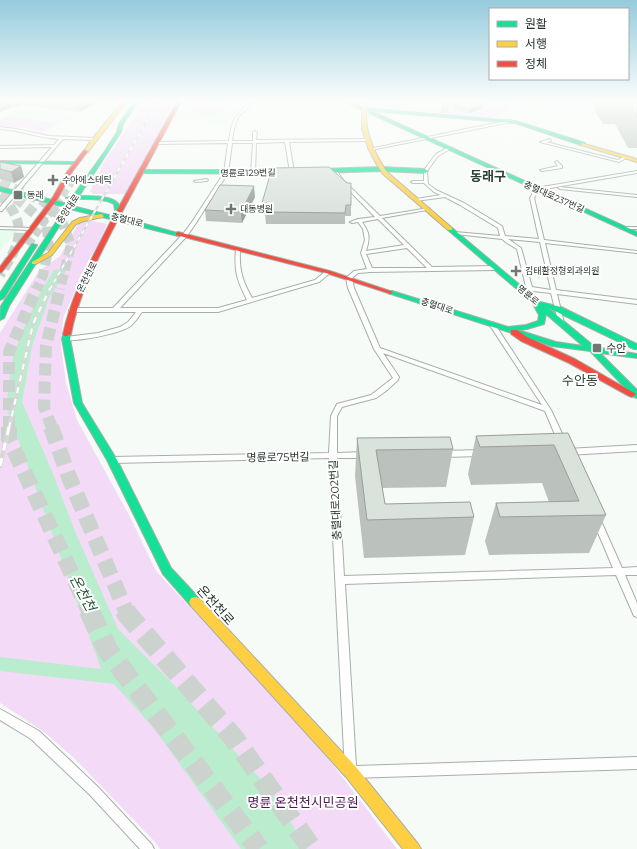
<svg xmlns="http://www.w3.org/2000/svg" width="637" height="849" font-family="Montserrat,'Noto Sans KR',sans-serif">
<rect width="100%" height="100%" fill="#f6fbf7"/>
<!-- built -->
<g fill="#e6fced">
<polygon points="183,100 251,100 241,107 227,124 173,119"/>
<polygon points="372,100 453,100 451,104 436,113 383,109 371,104"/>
<polygon points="21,109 78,116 43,133 20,127 0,126 0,118"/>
<polygon points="0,230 18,230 0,251"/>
</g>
<!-- green -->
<g fill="#f3daf7">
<polygon points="146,100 175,100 127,194 93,194 90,191 104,162"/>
<polygon points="194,100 231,103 218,113 215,113 212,115 195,113 198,108 191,107"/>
<polygon points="374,100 402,100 399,108 381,106 373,103"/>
<polygon points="453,100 529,100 513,102 518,106 490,118 436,113 451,104"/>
<polygon points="530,100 599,100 574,106"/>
<polygon points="8,116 59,123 40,133 27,128 0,126 0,120"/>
<polygon points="83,221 93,221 107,224 98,244 90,257 63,318 61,346 66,383 77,420 129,515 156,571 268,690 334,766 397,849 160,849 155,842 74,758 44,732 0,703 0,333 39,271 60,256 78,224"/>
</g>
<!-- water -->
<polygon fill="#baedcd" points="67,269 49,298 32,346 22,402 49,464 77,536 118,629 175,686 269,788 307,849 241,849 153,727 114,684 0,671 0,657 101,669 6,406 13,357 22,332 41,291 54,270"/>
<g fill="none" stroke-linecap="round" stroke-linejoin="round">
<!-- primary-tunnel-far1 -->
<polyline stroke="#ccd3ce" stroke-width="6" stroke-dasharray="6 3" stroke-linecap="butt" points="71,182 75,177"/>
<!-- primary-tunnel -->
<polyline stroke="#ccd3ce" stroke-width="8" stroke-dasharray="8 4" stroke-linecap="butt" points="28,245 72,181"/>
<!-- highway-tunnel-far3 -->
<g stroke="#ccd3ce" stroke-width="10" stroke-dasharray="10 4.5" stroke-linecap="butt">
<polyline points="0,183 43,201 60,216 71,245 60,289"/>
<polyline points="2,192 18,200 46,223 49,246 43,275 37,289"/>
<path d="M0 195C29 224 21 243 0 275"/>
</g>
<!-- highway-tunnel-far2 -->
<g stroke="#ccd3ce" stroke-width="12" stroke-dasharray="12 6" stroke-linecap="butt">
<polyline points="9,428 9,352 37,288"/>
<polyline points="52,428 44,407 46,346 60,288"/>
</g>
<!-- highway-tunnel-far1 -->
<g stroke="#ccd3ce" stroke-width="16" stroke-dasharray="16 8" stroke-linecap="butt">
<polyline points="9,427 9,439 89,611"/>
<polyline points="51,427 69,477 126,611"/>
</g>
<!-- highway-tunnel -->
<g stroke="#ccd3ce" stroke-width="21" stroke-dasharray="21 10" stroke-linecap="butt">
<polyline points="89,610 108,651 259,849"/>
<polyline points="125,610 127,614 233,737 312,849"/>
</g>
<!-- street casing -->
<g stroke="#a7afa9" stroke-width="2">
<g id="street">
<path d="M253 100H256L238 117 234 129 232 141H253V132L255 131 257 132 256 140 367 139 369 140 367 141 289 142 294 172 292 173 290 172 285 142 256 143 255 173 253 174 251 173 253 143H232L228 173 196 223 187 236 120 308H218L247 300C237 280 234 272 236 249L238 248 240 249C239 270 242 280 252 298L315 280 326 271H330V273L319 282 218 312H142C138 317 135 323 129 327 118 334 77 342 64 340L63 339 64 338 66 337 98 333 120 327 128 322 136 312H72L69 310 72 308H113L183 234 192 222 224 173 228 143 157 144H156V142L229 141C232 117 235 116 253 100Z"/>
<polygon points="510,120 511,122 371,150 369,149"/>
<path d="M0 127 16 129 49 136 95 138 97 139 95 140 63 139 2 211H0V207L52 147 0 148V146L54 145 59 139C39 138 20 130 0 129Z"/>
<polygon points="550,139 551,141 546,142 618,160 625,156 628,157 619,162 540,142"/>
<path d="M447 148 450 149 438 156 427 171 428 184 436 190 464 203 502 226 505 236 539 239 530 198 536 188 637 171V173L539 190 534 198 544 240 637 251V253L545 243 556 290 637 300V304L557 294 564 323 563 324H559L551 293 524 290 521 288 526 287 517 249 507 243 502 239 455 234 453 233 455 232 500 236 498 228 460 205 445 197 416 201 414 200 416 199 441 195 434 192 424 183H413L411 182 413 181H424V170L436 154ZM508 239 540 242 551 290 532 287 521 248Z"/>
<polygon points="557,161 562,166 562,168 542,171 540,170 558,166 555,162"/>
<path d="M334 170H336L344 181 380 216 429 208V210H427L382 218 432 267 495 266 498 268 495 270 370 272 358 273 352 278 354 288 380 348 542 405 489 324 492 322 494 323 551 410 566 442 562 444H559L545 411 383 353 399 377 398 380 386 391 376 398 342 407 337 416V453L365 452 368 453 369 455 368 457 365 458H337L344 576 613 568 593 521 594 519 597 518 600 519 601 521 622 568 637 567V575H625L637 603V617L634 616 616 575 345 584 356 766 637 757V769L351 778 347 776 345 772 329 458 112 463 109 462 108 460 109 458 112 457 329 453 331 416 337 404 371 395 393 378 374 349 348 288 346 278 354 271 367 269 361 253 365 240 363 229 358 222 352 223 350 222 358 219 375 217 342 183 333 171ZM378 219 404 245 366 251C370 238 370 233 362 222ZM407 248 427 268H372L366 254Z"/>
<polygon points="206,179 208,180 207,181 196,182 194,181"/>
<polygon points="559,187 637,195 637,197 560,189 558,188"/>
<polygon points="0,227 32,228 34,229 32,230 0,229"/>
<rect x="621" y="227" width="16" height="2"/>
<polygon points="637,445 637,451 567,455 563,452 567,449"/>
<polygon points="481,450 485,453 481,456 443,457 440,456 439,454 440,452 443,451"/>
<polygon points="0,709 39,731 98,787 152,845 154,849 140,849 90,795 31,739 0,720"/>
</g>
</g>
<!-- fast casing -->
<g stroke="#a7afa9" stroke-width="2">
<g id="fast">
<path d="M135 100H139L123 124 121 132 79 196C93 196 128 194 119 217L181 234 178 236 70 209 9 306 4 318 0 320 1 306 66 207 0 191V187L68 204 71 200 66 198 73 196 105 151 117 132 119 124ZM77 199C89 199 103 198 114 204L115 210 113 216 72 206Z"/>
<polygon points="341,100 347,100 364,108 516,121 585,143 585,145 581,145 515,123 371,111 637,232 637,236 369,113 370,111 362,110"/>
<polygon points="0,161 76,162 78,163 76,164 0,163"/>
<polygon points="381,167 425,169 428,171 425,173 381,171 320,173 317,171 320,169"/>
<polygon points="142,170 284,170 287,172 284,174 140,173 139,172"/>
<path d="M448 228H452L540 302 561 307 637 344V349H634L555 311 548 308 595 347 637 354V358L600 353 637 390V398L634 397 590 351 552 346 388 293V291H392L508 327 526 325 538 321 539 315 532 302 448 230ZM546 314 583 346 556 342 518 330 527 329 544 324Z"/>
<polygon points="32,244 37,245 4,298 0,300 0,293"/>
<polygon points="64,332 67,332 71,334 70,339 82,403 117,460 171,568 199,598 201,602 199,606 195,607 191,606 163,574 107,460 74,403 62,339"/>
</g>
</g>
<!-- slow casing -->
<g stroke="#a7afa9" stroke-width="2">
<g id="slow">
<polygon points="124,100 128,100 88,152 84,152 89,143"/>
<path d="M364 100H368C362 127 372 150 387 172L452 228V230H448L383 174 377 165 368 148 362 129V110Z"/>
<polygon points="581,143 637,159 637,162 581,145"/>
<polygon points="101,214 104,216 103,217 84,221 76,224 52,255 36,264 32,264 32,262 48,253 72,222 80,218"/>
<polygon points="195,597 199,598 356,767 418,844 421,849 403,849 346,777 191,606 189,602 191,598"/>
</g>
</g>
<!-- jam casing -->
<g stroke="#a7afa9" stroke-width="2">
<g id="jam">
<polygon points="178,100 182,100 122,212 117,213 116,212"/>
<polygon points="84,150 88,151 72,172 58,198 2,272 0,273 0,267 53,197 67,172"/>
<path d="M116 215 119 217C100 255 79 292 71 334L67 336H64L63 334C72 292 94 255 113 217Z"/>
<polygon points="178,232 330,271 393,292 390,294 388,293 326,273 176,235 176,233"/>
<polygon points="511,330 517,330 527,337 575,359 636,394 632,397 629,396 569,363 521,341 511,334"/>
</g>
</g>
<!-- street -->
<use href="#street" fill="#fefefe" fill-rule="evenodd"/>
<!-- fast -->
<use href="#fast" fill="#16e098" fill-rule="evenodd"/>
<!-- slow -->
<use href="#slow" fill="#ffcf43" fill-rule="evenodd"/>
<!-- jam -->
<use href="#jam" fill="#f24e42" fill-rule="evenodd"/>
<!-- rail-far2 casing -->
<g stroke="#d7d9d8" stroke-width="2.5">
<polyline id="rail-far2" points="50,289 159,100"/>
</g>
<!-- rail-far1 casing -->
<g stroke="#d7d9d8" stroke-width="3.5">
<polyline id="rail-far1" points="9,428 33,324 50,288"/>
</g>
<!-- rail casing -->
<g stroke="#d7d9d8" stroke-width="4.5">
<polyline id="rail" points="0,466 9,427"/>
</g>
<!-- rail-far2 -->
<use href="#rail-far2" stroke="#fff" stroke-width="1.5" stroke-dasharray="4" stroke-linecap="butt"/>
<!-- rail-far1 -->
<use href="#rail-far1" stroke="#fff" stroke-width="2" stroke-dasharray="6" stroke-linecap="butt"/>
<!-- rail -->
<use href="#rail" stroke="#fff" stroke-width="3" stroke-dasharray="8" stroke-linecap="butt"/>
</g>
<!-- wall -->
<g fill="#bbc2bd">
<polygon points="0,100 103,100 80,112 21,105 16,107 12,107 0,112"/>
<polygon points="442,100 450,100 447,113 441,113"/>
<polygon points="597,100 637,100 637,148 628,148 615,124 603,124 594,109"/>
<polygon points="452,104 483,104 483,108 469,113 452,108"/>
<polygon points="0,162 21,166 24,177 14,183 0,179"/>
<polygon points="255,197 242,223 206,221 205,210"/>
<polygon points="262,203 351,205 351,216 345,216 345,224 266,224 265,214 262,214"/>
<polygon points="568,433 606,515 589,553 489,555 485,541 496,503 549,502 542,483 471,485 468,474 476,436"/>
<polygon points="357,438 453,449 446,487 382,488 385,504 474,517 465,555 364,558 355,476"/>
</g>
<!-- shaded-wall -->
<g fill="#999e9a">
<polygon points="0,100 10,100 12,107 0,112"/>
<polygon points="14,100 20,100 21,105 16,107"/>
<polygon points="78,100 103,100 80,112"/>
<polygon points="448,100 450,100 447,113"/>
<polygon points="483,104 483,108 469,113 470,109"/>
<polygon points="21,166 24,177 14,183 11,172"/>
<polygon points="254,186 255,197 242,223 241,212"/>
</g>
<!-- building -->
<g fill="#dae2dc" stroke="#999e9a">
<polygon points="463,100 467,100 483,104 470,109 452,104"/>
<polygon points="626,100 637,100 637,117"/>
<polygon points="0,162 21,166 11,172 0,169"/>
<polygon points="329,167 347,183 351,183 351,205 346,205 345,213 265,212 267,203 262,203 272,168"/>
<polygon points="220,185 254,186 241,212 205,210"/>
<polygon points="568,433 606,515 500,517 496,503 579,501 554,445 480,447 476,436"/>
<polygon points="450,437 453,449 376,450 385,504 470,502 474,517 367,520 357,438"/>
</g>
<!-- sky -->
<linearGradient id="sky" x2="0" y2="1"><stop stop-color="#95cbdd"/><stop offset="0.46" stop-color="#fbfdfb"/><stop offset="1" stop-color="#fbfdfb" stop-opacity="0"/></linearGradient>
<rect width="637" height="219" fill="url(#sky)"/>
<!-- markers -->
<g fill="#6f7872" stroke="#fff" stroke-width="1.5">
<path d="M51 174h4v4h4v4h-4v4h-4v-4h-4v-4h4z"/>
<rect x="13" y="190" width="10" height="10" rx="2"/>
<path d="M229 203h4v4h4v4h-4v4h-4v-4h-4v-4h4z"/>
<path d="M514 265h4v4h4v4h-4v4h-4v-4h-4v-4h4z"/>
<rect x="592" y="343" width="10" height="10" rx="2"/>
</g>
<g text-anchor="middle" stroke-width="4" stroke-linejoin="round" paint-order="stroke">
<!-- far-street labels -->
<g font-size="9" fill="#26312a" stroke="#fff">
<text transform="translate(248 173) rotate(-1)" y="3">명륜로129번길</text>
<text transform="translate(554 197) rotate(24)" y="3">충렬대로237번길</text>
<text transform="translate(68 209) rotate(-56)" y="3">중앙대로</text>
<text transform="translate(127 220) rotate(14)" y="3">충렬대로</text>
<text transform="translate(87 277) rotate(-63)" y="3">온천천로</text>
<text transform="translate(528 295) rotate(40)" y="3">명륜로</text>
<text transform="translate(437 306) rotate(18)" y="3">충렬대로</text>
</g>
<!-- far-poi labels -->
<g font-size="9" fill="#26312a" stroke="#fff" text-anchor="start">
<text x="62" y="183">수아에스테틱</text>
<text x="27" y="198">동래</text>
<text x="240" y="212">대동병원</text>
<text x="525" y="274">김태환정형외과의원</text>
</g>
<!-- poi labels -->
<g font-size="11" fill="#26312a" stroke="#fff" text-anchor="start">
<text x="606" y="352">수안</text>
</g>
<!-- street labels -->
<g font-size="11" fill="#26312a" stroke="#fff">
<text transform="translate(278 457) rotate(-1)" y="4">명륜로75번길</text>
<text transform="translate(335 500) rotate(-93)" y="4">충렬대로202번길</text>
</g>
<!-- far-district labels -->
<g font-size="13" font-weight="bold" fill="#2a4133" stroke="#fff">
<text x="488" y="181">동래구</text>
</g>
<!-- quarter labels -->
<g font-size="13" fill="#2a4133" stroke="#fff">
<text x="580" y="385">수안동</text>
</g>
<!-- near-street labels -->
<g font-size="13" fill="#26312a" stroke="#fff">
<text transform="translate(216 605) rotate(48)" y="5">온천천로</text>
</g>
<!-- near-park labels -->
<g font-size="13" fill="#501659" stroke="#fff">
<text x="303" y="807">명륜 온천천시민공원</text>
</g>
<!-- near-water labels -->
<g font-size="14" font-style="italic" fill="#215539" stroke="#fff">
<text transform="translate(83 593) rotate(62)" y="5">온천천</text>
</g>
</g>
<!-- legend -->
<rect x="489" y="8" width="140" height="72" fill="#ffffff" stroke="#a8adaa"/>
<rect x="497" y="21" width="20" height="6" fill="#16e098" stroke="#a8adaa"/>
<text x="525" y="28" font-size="12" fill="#26312a">원활</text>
<rect x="497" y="41" width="20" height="6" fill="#ffcf43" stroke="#a8adaa"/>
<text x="525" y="48" font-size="12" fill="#26312a">서행</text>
<rect x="497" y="61" width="20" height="6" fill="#f24e42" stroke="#a8adaa"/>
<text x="525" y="68" font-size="12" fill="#26312a">정체</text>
</svg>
